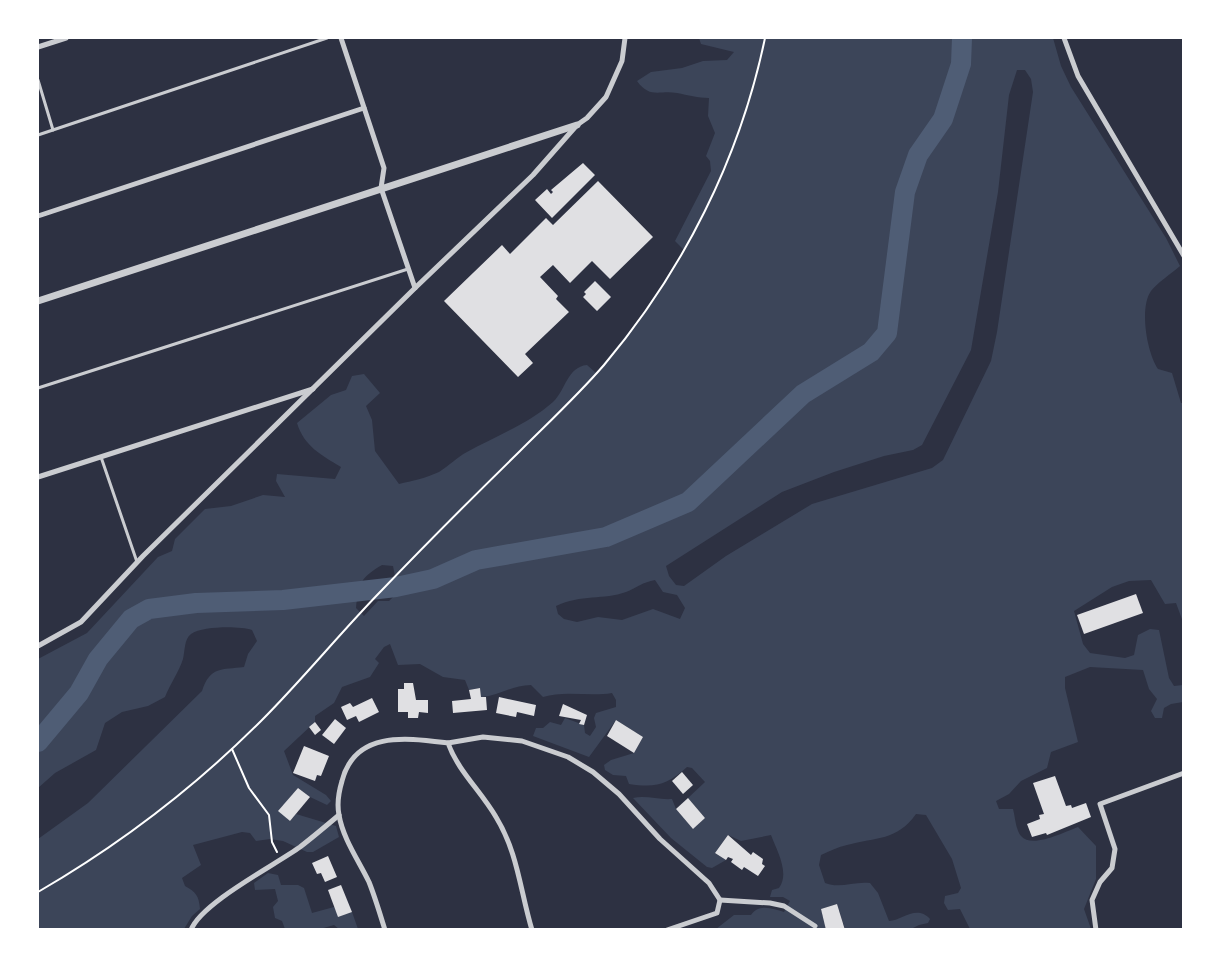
<svg xmlns="http://www.w3.org/2000/svg" width="1221" height="967" font-family="'Times New Roman',serif">
<rect width="100%" height="100%" fill="#2d3142"/>
<!-- green -->
<g fill="#3c4559" fill-rule="evenodd">
<path d="M699 38H1053L1061 66 1071 87 1166 238 1180 266C1171 274 1158 282 1151 291 1139 308 1147 353 1158 369L1172 373 1181 403H1183V622L1176 603 1165 604 1151 580 1129 581 1112 587 1074 611 1083 644 1090 653 1125 658 1134 655 1138 635 1150 629 1159 630 1169 678 1174 686 1183 685V702L1171 704 1164 708 1162 718H1155L1151 711 1157 699 1149 689 1143 670 1090 667 1065 677V688L1078 742 1051 752 1047 768 1021 781 1009 794 996 801 999 809H1013C1015 816 1016 831 1021 836 1032 849 1064 832 1078 827L1096 846V879L1084 909 1091 929H970L960 909 948 910 944 903 945 896 958 893 961 888 952 859 926 815 916 814C897 841 876 837 847 845 838 847 830 851 821 855L819 865 825 883C840 889 854 881 870 883L878 893 889 921C902 921 916 904 930 919L928 923 919 925 911 929H845L837 904 821 909 826 929H716L734 915H751C759 903 773 909 784 912L790 901 783 897H770L772 890 779 888C790 873 777 851 771 835L741 841 728 835 715 853 726 860 712 868 707 867 671 838 633 798C646 795 658 800 672 799L676 809 693 829 705 818 688 798 705 782 692 768 687 767C667 785 656 788 629 784L626 776 613 775 605 770 604 765 611 760 634 753 643 737 616 720 589 757 533 736 536 728H543L550 722 561 725 565 718 584 725 585 733 590 736 596 727 594 718 596 713 616 707V700L612 693C589 697 565 690 543 697L531 685C512 685 499 696 481 697L480 688 469 690 465 680 443 677 420 664 398 665 390 644 384 647 375 659 379 663 370 677 342 687 334 703 315 716V722L284 751 293 775 326 795 331 801 327 805 310 797 298 788 279 811 290 821 296 814 336 826 339 837 313 852H307L283 841 270 839 256 841 250 833 242 832 193 845 201 865 182 878 185 886C196 892 199 896 200 909L192 916 184 929H38V839L88 803 202 691C210 666 222 670 244 667L248 654 257 641 252 630C239 626 203 626 191 634 184 639 185 651 183 659 179 672 170 684 165 697L148 706 122 712 105 723 96 750 55 773 38 788V659L87 633 158 557 172 551 175 539 205 509 231 506 263 495 285 497 276 481 277 474 335 479 341 467C321 455 304 446 297 423L331 395 346 390 352 376 364 374 380 393 366 406 372 420 375 451 399 484C412 481 426 478 439 472 449 466 457 457 467 452 496 436 528 424 553 402 566 390 567 367 587 365L596 373 643 314 684 250 675 241 711 171 710 161 706 156 715 133 708 116 709 98C698 98 688 95 677 93 659 90 650 99 637 81L651 72 682 68 703 61 727 60 734 52 701 44ZM1017 70H1025L1031 79 1033 92 997 332 991 361 943 460 932 468 812 504 726 556 684 586 676 585 669 576 666 566 782 492 834 472 884 456 913 450 922 445 971 350 998 192 1009 95ZM382 565 393 566 398 592 389 601H378L364 616 356 608C359 583 360 578 382 565ZM655 580 663 592 677 595 685 608 680 619 653 609 622 620 598 617 577 622 564 619 558 614 556 606C581 594 604 600 626 592 636 588 643 582 655 580Z"/>
<polygon points="268,873 278,875 281,885 298,885 304,888 312,913 334,907 352,912 358,929 339,929 334,925 320,929 285,929 282,921 275,918 273,907 278,901 275,889 255,890 254,883"/>
</g>
<g fill="none" stroke-linecap="round" stroke-linejoin="round">
<!-- river -->
<polyline stroke="#4f5d75" stroke-width="20" points="38,742 79,693 98,659 131,619 149,609 196,603 283,600 396,587 433,579 476,560 606,537 688,502 803,394 871,352 887,333 905,192 918,155 943,119 961,64 962,38"/>
</g>
<!-- building -->
<g fill="#e0e0e3">
<polygon points="583,163 595,175 552,218 535,200 547,189 551,194 553,192 551,190"/>
<polygon points="598,181 653,237 610,279 592,261 570,283 553,265 540,277 558,296 556,299 569,312 525,354 533,363 518,377 444,301 502,245 510,254 546,218 553,225"/>
<polygon points="595,281 611,297 597,311 583,297 586,294 584,292"/>
<polygon points="1136,594 1143,613 1084,634 1077,615"/>
<polygon points="404,683 413,683 416,700 428,700 428,713 419,712 418,718 408,718 408,712 398,712 398,689 404,689"/>
<polygon points="480,688 481,697 486,697 487,710 453,713 452,701 471,699 469,690"/>
<polygon points="499,697 536,705 534,716 517,712 516,717 496,713"/>
<polygon points="372,698 379,712 359,722 356,716 347,720 341,707 350,703 353,707"/>
<polygon points="563,704 587,715 584,725 579,724 581,720 559,716"/>
<polygon points="335,719 346,728 334,744 322,735"/>
<polygon points="616,720 643,737 634,753 607,736"/>
<polygon points="315,722 321,730 315,735 309,727"/>
<polygon points="304,746 329,756 321,776 317,775 315,781 293,773"/>
<polygon points="682,772 693,785 683,794 672,781"/>
<polygon points="1055,776 1066,806 1071,805 1072,808 1086,803 1091,817 1047,835 1046,833 1032,837 1027,824 1040,819 1039,815 1044,814 1033,783"/>
<polygon points="298,788 310,797 290,821 278,811"/>
<polygon points="688,798 705,818 693,829 676,809"/>
<polygon points="728,835 751,855 753,852 763,859 762,864 765,866 758,876 744,867 742,870 731,862 733,859 728,857 726,860 715,853"/>
<polygon points="328,856 337,877 325,882 321,873 317,874 312,863"/>
<polygon points="341,885 352,912 338,917 328,890"/>
<polygon points="837,904 845,930 826,930 821,909"/>
</g>
<g fill="none" stroke-linecap="round" stroke-linejoin="round">
<!-- path -->
<g stroke="#fff" stroke-width="2">
<polyline points="232,749 249,788 269,815 272,842 277,852"/>
<path d="M38 892C119 845 194 788 261 721 303 679 340 633 382 590 427 543 473 497 520 451 548 423 578 395 604 365 683 271 740 158 765 38"/>
</g>
<!-- service -->
<g stroke="#caccd0" stroke-width="3">
<polyline points="38,80 53,130"/>
<polyline points="38,135 327,38"/>
<polyline points="38,388 408,269"/>
<polyline points="101,457 137,562"/>
</g>
<!-- minor -->
<g stroke="#caccd0" stroke-width="5">
<polyline points="341,38 384,168 381,188 415,288"/>
<polyline points="1064,38 1078,76 1184,256"/>
<polyline points="38,47 66,38"/>
<polyline points="38,216 364,108"/>
<polyline points="38,477 313,389"/>
<polyline points="38,646 81,622 143,556 415,288 533,175 577,125 587,118 606,97 622,61 625,38"/>
<polyline points="448,743 483,737 522,741 568,757 593,772 619,794 660,839 709,883 720,900 717,913 667,930"/>
<polyline points="720,900 770,903 784,906 815,926"/>
<path d="M191 930C201 903 275 865 300 847 313 837 326 826 339 815"/>
<path d="M385 930C380 914 375 897 369 882 359 861 343 839 339 815 337 805 339 791 342 781 355 730 407 738 448 743 458 771 481 791 496 817 518 853 520 890 532 930"/>
<polyline points="1096,930 1092,900 1100,882 1112,868 1115,849 1100,804 1184,773"/>
</g>
<!-- tertiary -->
<polyline stroke="#caccd0" stroke-width="7" points="38,301 577,125"/>
</g>
<!-- border -->
<rect width="1221" height="967" fill="none" stroke="#ffffff" stroke-width="78"/>
</svg>
